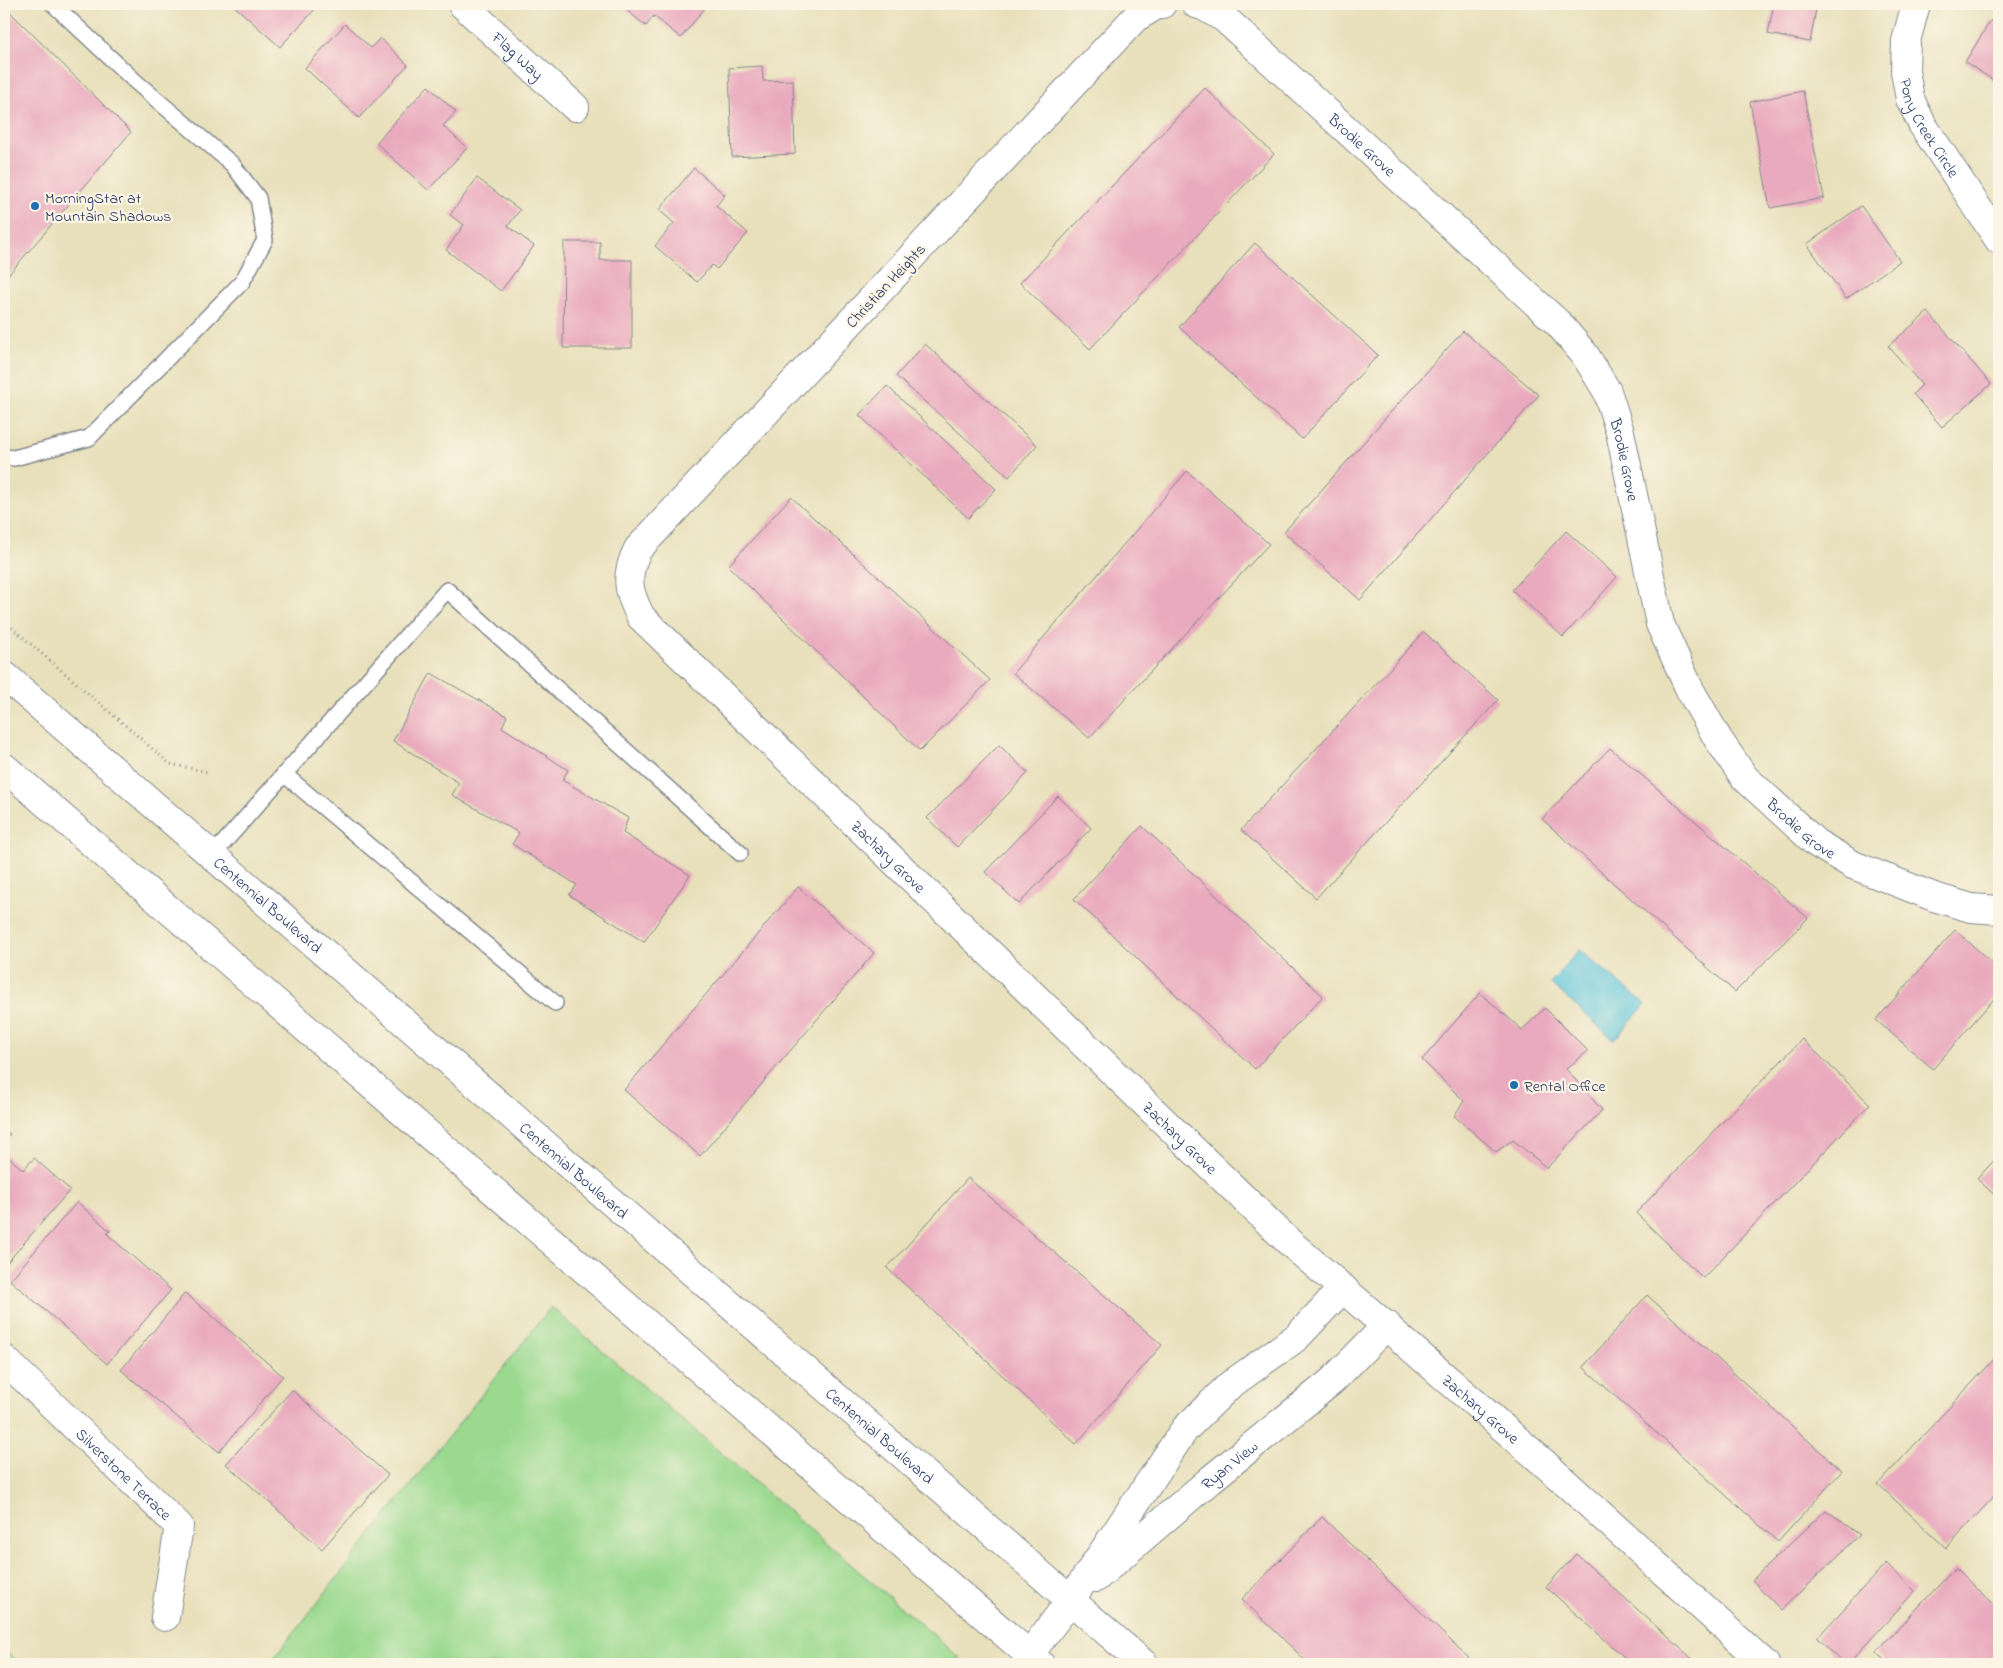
<svg xmlns="http://www.w3.org/2000/svg" width="2003" height="1668" font-family="'Indie Flower',sans-serif">
<rect width="100%" height="100%" fill="#fcf5e5"/>
<filter id="ink" filterUnits="userSpaceOnUse"><feTurbulence type="fractalNoise" baseFrequency=".02" numOctaves="2"/><feDisplacementMap in="SourceGraphic" scale="10" xChannelSelector="R" yChannelSelector="G"/><feConvolveMatrix kernelMatrix="1 2 1 2 8 2 1 2 1" color-interpolation-filters="sRGB"/></filter>
<filter id="wash" filterUnits="userSpaceOnUse"><feTurbulence type="fractalNoise" baseFrequency=".0096" numOctaves="4" result="noise"/><feDisplacementMap in="SourceGraphic" scale="20" xChannelSelector="R" yChannelSelector="G"/><feGaussianBlur stdDeviation="1.12" result="paint"/><feColorMatrix in="noise" values="0 0 0 0 0 0 0 0 0 0 0 0 0 0 0 0 0 1.4 0 .05"/><feComposite in="paint" operator="in"/></filter>
<g filter="url(#wash)">
<rect width="100%" height="100%" fill="#e8e0bb"/>
<!-- green -->
<g fill="#9ad98e" stroke="#5a8476">
<polygon points="551,1307 960,1658 952,1664 269,1664"/>
<polygon points="4,1651 21,1664 4,1664"/>
</g>
<!-- water -->
<polygon fill="#5fc6dc" stroke="#3d7a9d" points="1579,950 1646,1004 1614,1040 1550,983"/>
<g id="blocks">
<!-- building -->
<g fill="#e9a9be">
<polygon points="232,4 320,4 280,47"/>
<polygon points="619,4 708,4 681,38 654,16 646,26"/>
<polygon points="1755,4 1817,4 1810,42 1768,34 1773,8"/>
<polygon points="4,6 131,132 4,280"/>
<polygon points="1991,20 1999,25 1999,84 1965,62"/>
<polygon points="345,24 371,48 380,38 408,65 359,118 305,68"/>
<polygon points="762,66 763,81 793,80 795,154 732,157 729,68"/>
<polygon points="428,86 456,112 443,126 467,148 428,190 376,143"/>
<polygon points="1205,88 1274,154 1090,349 1020,283"/>
<polygon points="1803,91 1824,198 1770,208 1750,102"/>
<polygon points="694,168 725,195 716,206 748,233 717,269 712,265 697,282 655,246 674,223 659,210"/>
<polygon points="477,178 520,210 508,226 534,246 501,291 446,250 464,225 450,215"/>
<polygon points="1861,206 1900,261 1846,299 1807,244"/>
<polygon points="564,242 600,242 600,260 632,260 632,348 563,348"/>
<polygon points="1255,243 1378,355 1302,439 1179,327"/>
<polygon points="1928,312 1991,384 1942,427 1913,394 1922,385 1888,346"/>
<polygon points="1463,331 1539,395 1360,600 1284,532"/>
<polygon points="925,344 1037,445 1009,477 896,376"/>
<polygon points="887,386 996,489 968,518 859,415"/>
<polygon points="1187,471 1269,544 1089,738 1013,673"/>
<polygon points="791,497 990,680 920,751 728,566"/>
<polygon points="1566,531 1617,577 1563,637 1512,590"/>
<polygon points="1424,632 1498,700 1316,898 1241,830"/>
<polygon points="431,673 507,716 502,727 568,770 562,780 628,818 623,833 690,875 644,942 569,895 577,885 512,844 519,833 452,795 459,783 393,741"/>
<polygon points="999,745 1028,773 957,847 927,818"/>
<polygon points="1610,748 1808,918 1735,992 1542,819"/>
<polygon points="1058,796 1091,828 1019,904 985,872"/>
<polygon points="1142,826 1323,996 1255,1069 1074,899"/>
<polygon points="798,887 874,953 700,1156 624,1090"/>
<polygon points="1955,930 1999,969 1999,993 1933,1069 1876,1020"/>
<polygon points="1480,993 1522,1030 1545,1008 1588,1051 1566,1069 1602,1110 1547,1168 1513,1140 1496,1152 1454,1116 1464,1101 1422,1060"/>
<polygon points="1802,1039 1870,1104 1703,1278 1636,1213"/>
<polygon points="4,1128 10,1134 4,1142"/>
<polygon points="4,1153 23,1170 34,1158 70,1190 4,1266"/>
<polygon points="1999,1155 1999,1199 1977,1179"/>
<polygon points="968,1178 1162,1345 1076,1444 887,1268"/>
<polygon points="77,1202 110,1231 107,1234 171,1290 107,1364 10,1280"/>
<polygon points="185,1293 283,1376 219,1452 121,1370"/>
<polygon points="1647,1295 1842,1471 1778,1542 1583,1367"/>
<polygon points="1999,1354 1999,1491 1946,1548 1878,1484"/>
<polygon points="292,1390 388,1475 322,1549 226,1464"/>
<polygon points="1826,1510 1860,1535 1781,1610 1752,1580"/>
<polygon points="1322,1517 1475,1664 1309,1664 1242,1599"/>
<polygon points="1576,1554 1698,1664 1632,1664 1546,1587"/>
<polygon points="1886,1563 1915,1591 1848,1664 1845,1664 1817,1638"/>
<polygon points="1955,1568 1999,1610 1999,1664 1890,1664 1876,1652"/>
</g>
</g>
</g>
<g filter="url(#ink)">
<use href="#blocks" fill-opacity="0" stroke="#82888c" stroke-width="1"/>
<g fill="none" stroke-linecap="round" stroke-linejoin="round">
<!-- lane casing -->
<g stroke="#82888c" stroke-width="18">
<g id="lane">
<polyline points="4,457 14,458 89,438 242,282 265,240 258,198 232,164 136,82 53,4"/>
<polyline points="284,774 555,1003"/>
<polyline points="212,856 447,590 740,853"/>
</g>
</g>
<!-- street casing -->
<g stroke="#82888c" stroke-width="30">
<g id="street">
<path id="s1" d="M462 4 575 107"/>
<path id="s2" d="M1162 4 1157 5 1135 18 638 549C624 576 628 592 641 617L1288 1241 1545 1464 1765 1664"/>
<path id="s3" d="M1196 4 1203 6 1224 18 1558 323 1585 355 1607 391 1620 432 1660 624 1690 690 1718 739 1744 777 1816 843 1853 865 1934 897 1971 908 1999 910"/>
<path id="s4" d="M1916 4 1906 41 1905 71 1910 99 1922 124 1999 240"/>
<path id="s5" d="M4 1359 179 1526 165 1617"/>
<path id="s6" d="M1096 1578 1210 1480 1332 1381 1387 1325"/>
<polyline points="1029,1655 1070,1601 1185,1429 1230,1385 1297,1337 1343,1288"/>
</g>
</g>
<!-- secondary casing -->
<g stroke="#82888c" stroke-width="30">
<g id="secondary">
<path id="s7" d="M4 675 1144 1664"/>
<polyline points="4,767 1040,1664"/>
</g>
</g>
<!-- path -->
<polyline stroke="#82888c" stroke-width="3" stroke-dasharray="1 4" stroke-linecap="butt" points="4,621 170,764 208,772"/>
<!-- lane -->
<use href="#lane" stroke="#fff" stroke-width="15"/>
<!-- street -->
<use href="#street" stroke="#fff" stroke-width="28"/>
<!-- secondary -->
<use href="#secondary" stroke="#fff" stroke-width="28"/>
</g>
</g>
<!-- markers -->
<g fill="#1f6fb2" stroke="#fcf5e5" stroke-width="2">
<circle cx="35" cy="206" r="5"/>
<circle cx="1514" cy="1085" r="5"/>
</g>
<g text-anchor="middle" stroke-width="4.5" stroke-linejoin="round" paint-order="stroke">
<!-- street labels -->
<g font-size="16" fill="#1b2f5e" stroke="#fcf5e5">
<text dy="6" stroke="none"><textPath href="#s1" startOffset="76">Flag Way</textPath></text>
<text dy="6" stroke="none"><textPath href="#s4" startOffset="131">Pony Creek Circle</textPath></text>
<text dy="6" stroke="none"><textPath href="#s3" startOffset="219">Brodie Grove</textPath></text>
<text transform="translate(885 285) rotate(-47)" y="6">Christian Heights</text>
<text dy="6" stroke="none"><textPath href="#s3" startOffset="639">Brodie Grove</textPath></text>
<text dy="6" stroke="none"><textPath href="#s3" startOffset="1059">Brodie Grove</textPath></text>
<text dy="6" stroke="none"><textPath href="#s2" startOffset="1174">Zachary Grove</textPath></text>
<text dy="6" stroke="none"><textPath href="#s7" startOffset="350">Centennial Boulevard</textPath></text>
<text dy="6" stroke="none"><textPath href="#s2" startOffset="1579">Zachary Grove</textPath></text>
<text dy="6" stroke="none"><textPath href="#s7" startOffset="755">Centennial Boulevard</textPath></text>
<text dy="6" stroke="none"><textPath href="#s2" startOffset="1984">Zachary Grove</textPath></text>
<text dy="6" stroke="none"><textPath href="#s7" startOffset="1160">Centennial Boulevard</textPath></text>
<text dy="6" stroke="none"><textPath href="#s6" startOffset="175">Ryan View</textPath></text>
<text dy="6" stroke="none"><textPath href="#s5" startOffset="166">Silverstone Terrace</textPath></text>
</g>
<!-- poi labels -->
<g font-size="16" fill="#1b2f5e" stroke="#fcf5e5" text-anchor="start">
<text x="45" y="203">MorningStar at<tspan x="45" dy="18">Mountain Shadows</tspan></text>
<text x="1524" y="1091">Rental Office</text>
</g>
</g>
<!-- margin -->
<rect width="2003" height="1668" fill="none" stroke="#fcf5e5" stroke-width="20"/>
</svg>
